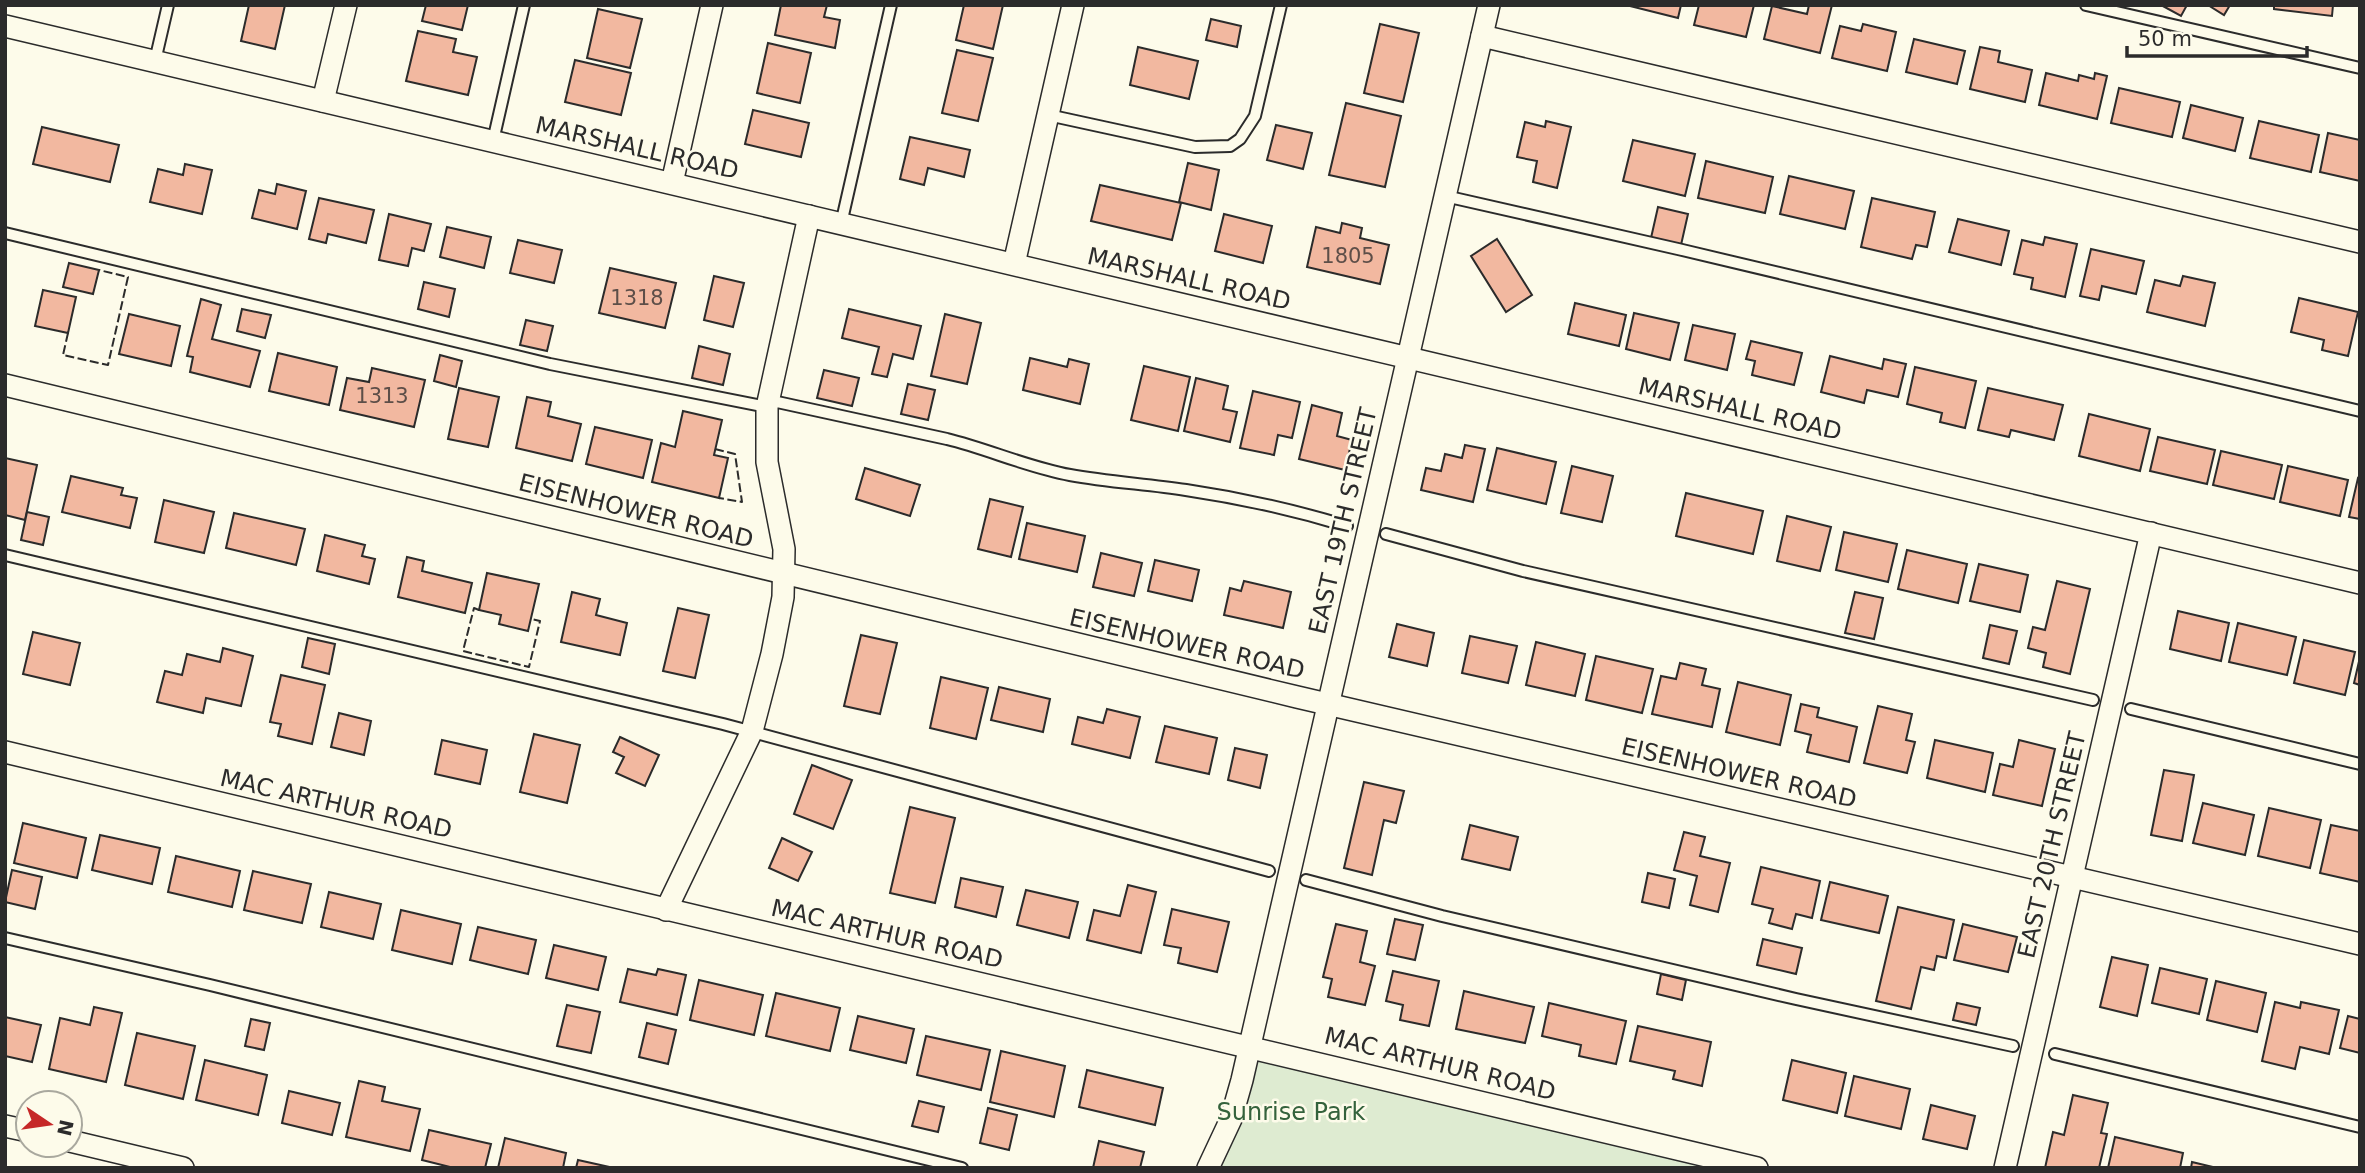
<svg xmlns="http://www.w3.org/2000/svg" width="2365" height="1173" font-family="'DejaVu Sans',sans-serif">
<rect width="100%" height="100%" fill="#fdfbea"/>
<!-- green -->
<polygon fill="#deebd1" stroke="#74746e" stroke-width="2" points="1250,1045 1757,1168 1208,1168"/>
<!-- building -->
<g fill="#f2b8a0" stroke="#2b2b2b" stroke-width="2">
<polygon points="249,5 285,5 275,49 241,41"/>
<polygon points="426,5 468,5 462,30 422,21"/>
<polygon points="781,5 827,5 824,17 840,20 835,48 775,35"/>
<polygon points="964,5 1003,5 993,49 956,40"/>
<polygon points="1626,5 1681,5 1678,18"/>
<polygon points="1699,5 1754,5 1746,37 1694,25"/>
<polygon points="1809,5 1832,5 1820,53 1764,39 1772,6 1807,14"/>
<polygon points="2161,5 2187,5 2181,16"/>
<polygon points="2208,5 2230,5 2224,15"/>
<polygon points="2274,5 2333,5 2332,16 2274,9"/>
<polygon points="598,9 642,19 630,68 587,58"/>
<polygon points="1211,19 1241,26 1237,47 1206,40"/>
<polygon points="1380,24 1419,33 1403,102 1364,93"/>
<polygon points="1863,24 1896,32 1887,71 1832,58 1840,26 1861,31"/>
<polygon points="418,31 456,39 453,52 477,57 468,95 406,81"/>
<polygon points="1914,39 1965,51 1957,84 1906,72"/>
<polygon points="768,43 811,53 800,103 757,93"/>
<polygon points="1138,47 1198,61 1189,99 1130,85"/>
<polygon points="1980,47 2000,51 1998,62 2032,70 2025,102 1970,89"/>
<polygon points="957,50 993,58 978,121 942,113"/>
<polygon points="575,60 631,73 621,115 565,102"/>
<polygon points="2046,73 2078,81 2079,75 2094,79 2095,73 2107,76 2097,119 2039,105"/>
<polygon points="2119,88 2180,102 2172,137 2111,123"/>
<polygon points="1346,103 1401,116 1385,187 1329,175"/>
<polygon points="2191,105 2243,118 2235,151 2183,138"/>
<polygon points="753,110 809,123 801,157 745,144"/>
<polygon points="1546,121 1571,127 1557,188 1533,182 1537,161 1517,157 1525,122 1545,127"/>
<polygon points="2259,121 2319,135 2311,172 2250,158"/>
<polygon points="1276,125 1312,133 1303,169 1267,160"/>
<polygon points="42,127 119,145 110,182 33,164"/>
<polygon points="2328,133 2360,140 2360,181 2320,172"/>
<polygon points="910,137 970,150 964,177 928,168 924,185 900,179"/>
<polygon points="1633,140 1695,154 1685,196 1623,181"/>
<polygon points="1706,161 1773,177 1765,213 1698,198"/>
<polygon points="1188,163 1219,170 1211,210 1179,202"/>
<polygon points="185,164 212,170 202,214 150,202 158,169 183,175"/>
<polygon points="1789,176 1854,191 1845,229 1780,214"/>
<polygon points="277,184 306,191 297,229 252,218 259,190 275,194"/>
<polygon points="1100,185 1181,203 1172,240 1091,221"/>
<polygon points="319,198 374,210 366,243 328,234 326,243 309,239"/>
<polygon points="1872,198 1935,212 1927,247 1916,245 1912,259 1861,247"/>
<polygon points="1658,207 1688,214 1681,245 1651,238"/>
<polygon points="389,214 431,224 424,251 412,248 408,266 379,260"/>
<polygon points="1224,214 1272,226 1263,263 1215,251"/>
<polygon points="1958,219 2009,231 2001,265 1949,252"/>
<polygon points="1342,223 1362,228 1360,238 1389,245 1380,284 1307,267 1316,227 1340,233"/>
<polygon points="447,227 491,237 484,268 440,257"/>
<polygon points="2045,237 2077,244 2065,297 2031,289 2033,278 2014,274 2022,240 2043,245"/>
<polygon points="1497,239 1532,295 1506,312 1471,256"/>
<polygon points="518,240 562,250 554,283 510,273"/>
<polygon points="2091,249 2144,261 2136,294 2102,286 2099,300 2080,296"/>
<polygon points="69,263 99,270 93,294 63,287"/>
<polygon points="610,268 676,283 665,328 599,313"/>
<polygon points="714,276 744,283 733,327 704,320"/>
<polygon points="2183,276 2215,283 2205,326 2147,312 2155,280 2180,286"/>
<polygon points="424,282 455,289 449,317 418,309"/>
<polygon points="43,290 76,297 68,333 35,326"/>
<polygon points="2299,298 2358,312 2348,356 2322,350 2324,340 2291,332"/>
<polygon points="201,299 221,305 212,339 260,351 250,387 190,372 193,357 187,356"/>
<polygon points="1575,303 1626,315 1619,346 1568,334"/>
<polygon points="242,309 271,315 265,338 237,331"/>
<polygon points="849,309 921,326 913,359 893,354 887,377 872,374 879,347 842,338"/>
<polygon points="1634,313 1679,323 1670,360 1626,349"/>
<polygon points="129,314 180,326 171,366 119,354"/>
<polygon points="945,314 981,323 967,384 931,376"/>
<polygon points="526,320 553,326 547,351 520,345"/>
<polygon points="1693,325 1735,334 1727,370 1685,360"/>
<polygon points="1751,341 1802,353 1794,385 1752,375 1755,361 1746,359"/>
<polygon points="699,346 730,354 723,385 692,378"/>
<polygon points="278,353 337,367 329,405 269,391"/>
<polygon points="440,355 462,361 456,387 434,381"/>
<polygon points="1830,356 1882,369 1884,359 1906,364 1898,397 1867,390 1864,403 1821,392"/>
<polygon points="1030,358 1067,367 1069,359 1089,364 1080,404 1023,390"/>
<polygon points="1144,366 1190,377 1178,431 1131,420"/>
<polygon points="1915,367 1976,381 1965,428 1940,422 1942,413 1907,404"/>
<polygon points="372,368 425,380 414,427 340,410 347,378 369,382"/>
<polygon points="824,370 859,378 852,406 817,398"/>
<polygon points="1196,378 1228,386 1223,409 1237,412 1230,442 1184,431"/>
<polygon points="908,384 935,390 928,420 901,414"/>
<polygon points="459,388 499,397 488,447 448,439"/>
<polygon points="1988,388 2063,405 2054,440 2011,430 2009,437 1978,430"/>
<polygon points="1253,391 1300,402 1292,438 1278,435 1274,455 1240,448"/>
<polygon points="527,397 551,402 548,416 581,424 572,461 516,448"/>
<polygon points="1312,405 1342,413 1337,436 1352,440 1345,470 1299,459"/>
<polygon points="683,411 722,420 714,455 728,458 719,498 652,482 661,443 675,447"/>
<polygon points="2089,414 2150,429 2140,471 2079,456"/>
<polygon points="595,427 652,440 643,478 586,464"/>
<polygon points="2158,437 2215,450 2207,484 2150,471"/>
<polygon points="1465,445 1485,449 1473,502 1421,490 1426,468 1441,471 1445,454 1462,458"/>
<polygon points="1497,448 1556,462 1546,504 1487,490"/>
<polygon points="2221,451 2282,465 2274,499 2213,485"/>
<polygon points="5,458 37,465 25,520 5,515"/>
<polygon points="1572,466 1613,476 1602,522 1561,513"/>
<polygon points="2288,466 2348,480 2340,516 2280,502"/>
<polygon points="865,468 920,485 910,516 856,499"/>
<polygon points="71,476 123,488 121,495 137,498 130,528 62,512"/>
<polygon points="2358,478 2360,479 2360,519 2349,517"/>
<polygon points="1686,493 1763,511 1753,554 1676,536"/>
<polygon points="990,499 1023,507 1011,557 978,549"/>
<polygon points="164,500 214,512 204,553 155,542"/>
<polygon points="27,512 49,517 43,545 21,540"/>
<polygon points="234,513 305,529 296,565 226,548"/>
<polygon points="1787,516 1831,527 1820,571 1777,561"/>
<polygon points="1027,523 1085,536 1077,572 1019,559"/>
<polygon points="1844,532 1897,544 1888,582 1836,570"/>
<polygon points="325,535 365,545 362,556 375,559 369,584 317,571"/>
<polygon points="1907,550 1967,564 1958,603 1898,589"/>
<polygon points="1101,553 1142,563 1134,596 1093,587"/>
<polygon points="407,557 424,561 422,571 472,583 465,613 398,597"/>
<polygon points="1155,560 1199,570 1192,601 1148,591"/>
<polygon points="1979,564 2028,575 2020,612 1970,601"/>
<polygon points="487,573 539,584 528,631 499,624 501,615 479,610"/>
<polygon points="1244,581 1291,592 1283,628 1224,615 1230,588 1241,591"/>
<polygon points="2057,581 2090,589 2070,674 2043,667 2046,653 2028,648 2033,627 2045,630"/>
<polygon points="572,592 600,599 596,615 627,623 620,655 561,642"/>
<polygon points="1855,592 1883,598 1874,639 1845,633"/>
<polygon points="678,608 709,615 695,678 663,671"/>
<polygon points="2178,611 2229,623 2221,661 2170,649"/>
<polygon points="2238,623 2296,637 2287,675 2229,662"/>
<polygon points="1397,624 1434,633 1427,666 1389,657"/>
<polygon points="1990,625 2017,631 2009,664 1983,658"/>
<polygon points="33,632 80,643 70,685 23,674"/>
<polygon points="861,635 897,643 880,714 844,706"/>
<polygon points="1470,636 1517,646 1508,683 1462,673"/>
<polygon points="308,638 335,644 329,674 302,667"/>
<polygon points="2304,640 2355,652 2345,695 2294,683"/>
<polygon points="1536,642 1585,654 1575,696 1526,685"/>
<polygon points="223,648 253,656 241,706 206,698 203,713 157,702 165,671 182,675 187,654 220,662"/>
<polygon points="1596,656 1653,669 1642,713 1586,700"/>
<polygon points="2360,657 2360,685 2354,683"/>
<polygon points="1680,663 1706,669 1702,685 1720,689 1712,727 1652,714 1661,676 1676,679"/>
<polygon points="281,675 325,685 312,744 278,736 281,724 270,722"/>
<polygon points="941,677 988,688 976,739 930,728"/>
<polygon points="1738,682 1791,695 1780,745 1726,732"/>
<polygon points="999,687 1050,699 1043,732 991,720"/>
<polygon points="1801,704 1819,708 1817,717 1857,727 1849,762 1807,752 1811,735 1795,731"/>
<polygon points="1878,706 1912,714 1906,740 1915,742 1907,773 1864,763"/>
<polygon points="1107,709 1140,717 1130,758 1072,744 1078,717 1103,723"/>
<polygon points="339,713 371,721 364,755 331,747"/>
<polygon points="1165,726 1217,738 1209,774 1156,762"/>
<polygon points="534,734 580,745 567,803 520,792"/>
<polygon points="620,737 659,755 645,786 616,773 624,757 613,752"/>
<polygon points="442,740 487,750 480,784 435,774"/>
<polygon points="1935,740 1993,753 1985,792 1927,778"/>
<polygon points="2019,740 2055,749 2042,806 1993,795 2000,764 2013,767"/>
<polygon points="1235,748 1267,755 1260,788 1228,780"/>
<polygon points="812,765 852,780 833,829 794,814"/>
<polygon points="2164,770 2194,775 2182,841 2151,835"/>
<polygon points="1364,782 1404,791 1396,823 1384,820 1372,875 1344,868"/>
<polygon points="2203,803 2254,815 2245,855 2193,843"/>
<polygon points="910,807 955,818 935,903 890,893"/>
<polygon points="2269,808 2321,820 2310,868 2258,856"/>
<polygon points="23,823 86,838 77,878 14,863"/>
<polygon points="1470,825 1518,837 1510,870 1462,859"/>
<polygon points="2331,825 2360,831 2360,882 2320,873"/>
<polygon points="1684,832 1705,837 1700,856 1730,863 1718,912 1690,905 1697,876 1674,870"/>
<polygon points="100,835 160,848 152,884 92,870"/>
<polygon points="782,838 812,852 798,881 769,868"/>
<polygon points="176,856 240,871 232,907 168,892"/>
<polygon points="1761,867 1820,881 1812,918 1796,914 1792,929 1769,923 1773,909 1752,904"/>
<polygon points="12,870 42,877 35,909 5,902"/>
<polygon points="253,871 311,884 302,923 244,910"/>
<polygon points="1648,873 1675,879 1669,908 1642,902"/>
<polygon points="961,878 1003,887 996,917 955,907"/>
<polygon points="1830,882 1888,896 1879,933 1821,920"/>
<polygon points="1128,885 1156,892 1141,953 1087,940 1094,910 1120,916"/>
<polygon points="1026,890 1078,902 1069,938 1017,925"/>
<polygon points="329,892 381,904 373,939 321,927"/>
<polygon points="1898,907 1954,920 1946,958 1937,956 1934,970 1921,967 1911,1009 1876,1001"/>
<polygon points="1172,909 1229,922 1217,972 1178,963 1181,948 1164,945"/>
<polygon points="401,910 461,924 452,964 392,950"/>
<polygon points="1395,919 1423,925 1415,960 1387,954"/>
<polygon points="1336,924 1367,931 1360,962 1375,966 1365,1005 1328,997 1332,979 1323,977"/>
<polygon points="1963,924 2017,937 2008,972 1954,960"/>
<polygon points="478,927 536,940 528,974 470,960"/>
<polygon points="1763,939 1802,948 1796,974 1757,965"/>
<polygon points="554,945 606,957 598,990 546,978"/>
<polygon points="2112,957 2148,965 2137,1016 2100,1007"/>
<polygon points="2160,968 2207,979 2199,1014 2152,1003"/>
<polygon points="628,969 656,975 658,969 686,975 677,1015 620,1002"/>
<polygon points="1393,971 1439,981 1429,1026 1400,1020 1403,1005 1386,1001"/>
<polygon points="1661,974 1686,980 1682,1000 1657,994"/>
<polygon points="699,980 763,995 754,1035 690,1020"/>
<polygon points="2216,981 2266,993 2257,1032 2207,1020"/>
<polygon points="1464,991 1534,1007 1525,1043 1456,1029"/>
<polygon points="776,993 840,1008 830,1051 766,1036"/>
<polygon points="2275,1002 2300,1008 2301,1002 2339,1010 2329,1054 2300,1047 2295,1069 2262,1061"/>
<polygon points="1549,1003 1626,1021 1616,1064 1579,1056 1581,1045 1542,1036"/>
<polygon points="1957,1003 1980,1008 1976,1025 1953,1020"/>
<polygon points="567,1005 600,1012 591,1053 557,1046"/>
<polygon points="94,1007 122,1013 106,1082 49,1069 60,1018 90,1025"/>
<polygon points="858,1016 914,1029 906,1063 850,1050"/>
<polygon points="2348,1016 2360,1019 2360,1053 2340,1048"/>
<polygon points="5,1017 41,1025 32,1062 5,1056"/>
<polygon points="251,1019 270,1023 264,1050 245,1046"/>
<polygon points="647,1023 676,1030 668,1064 639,1057"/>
<polygon points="1638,1026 1711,1042 1702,1086 1673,1079 1675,1071 1630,1061"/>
<polygon points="137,1033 195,1046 183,1099 125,1085"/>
<polygon points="926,1036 990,1050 981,1090 917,1075"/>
<polygon points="1001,1051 1065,1066 1054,1117 990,1102"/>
<polygon points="205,1060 267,1075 258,1115 196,1100"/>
<polygon points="1792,1060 1846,1073 1837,1113 1783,1100"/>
<polygon points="1087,1070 1163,1088 1155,1125 1079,1107"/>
<polygon points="1854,1076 1910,1089 1901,1129 1845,1116"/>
<polygon points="359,1081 385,1087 382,1101 420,1109 410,1151 346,1137"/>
<polygon points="289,1091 340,1103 332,1135 282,1123"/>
<polygon points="2073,1095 2108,1103 2101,1133 2107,1134 2099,1168 2045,1168 2053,1132 2064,1135"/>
<polygon points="919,1101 944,1107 938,1132 912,1126"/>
<polygon points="1931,1105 1975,1116 1967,1149 1923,1139"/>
<polygon points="988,1108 1017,1115 1009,1150 980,1143"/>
<polygon points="429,1130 491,1144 485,1168 454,1168 422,1160"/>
<polygon points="2115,1137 2183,1153 2180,1168 2108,1168"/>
<polygon points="505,1138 566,1153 563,1168 498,1168"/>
<polygon points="1099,1141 1144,1152 1140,1168 1093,1168"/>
<polygon points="578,1160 614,1168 576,1168"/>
<polygon points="2192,1162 2217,1168 2191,1168"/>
</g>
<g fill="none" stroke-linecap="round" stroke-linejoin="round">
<!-- lane casing -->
<g stroke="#2b2b2b" stroke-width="14">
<g id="lane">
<polyline points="2086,5 2360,68"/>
<polyline points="155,61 168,5"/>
<polyline points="1048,115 1195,147 1230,146 1240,139 1255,116 1281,5"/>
<polyline points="493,141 524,5"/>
<polyline points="1445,196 1678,249 2360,411"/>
<polyline points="841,224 891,5"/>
<polyline points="5,233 550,364 767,407"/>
<path d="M768 400 947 439C988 449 1027 467 1070 475 1108 482 1147 484 1186 490 1240 498 1294 510 1347 526"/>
<polyline points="1386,534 1523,571 2093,700"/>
<polyline points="5,555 723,724 1269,871"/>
<polyline points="2131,709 2360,764"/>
<polyline points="1306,880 1442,916 1796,999 2013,1046"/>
<polyline points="5,938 210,985 962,1168"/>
<polyline points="2055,1054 2360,1127"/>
</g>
</g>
<!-- street casing -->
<g stroke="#2b2b2b" stroke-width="24">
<g id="street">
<polyline points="5,26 2360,583"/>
<polyline points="1482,36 2360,242"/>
<polyline points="323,101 346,5"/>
<polyline points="672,183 712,5"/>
<polyline points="1014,264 1073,5"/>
<polyline points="5,385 1297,697 2360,944"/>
<path d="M5 752C589 892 1174 1027 1757 1168"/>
<polyline points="666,910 752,731 772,654 783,597 784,549 767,462 767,407 809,216"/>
<polyline points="5,1126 28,1131"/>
<polyline points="70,1141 183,1168"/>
<polyline points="1208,1168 1231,1119 1242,1080 1489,5"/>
<polyline points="2005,1168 2151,533"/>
</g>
</g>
<!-- lane -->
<use href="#lane" stroke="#fdfbea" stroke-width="10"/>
<!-- street -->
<use href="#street" stroke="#fdfbea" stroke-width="21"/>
<!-- fence -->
<g stroke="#2b2b2b" stroke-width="2" stroke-dasharray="9 3.5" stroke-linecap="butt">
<polyline points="68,333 63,355 108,365 128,277 99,270"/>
<polyline points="715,449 735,454 742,502 719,498"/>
<polyline points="479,610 474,608 463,651 529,667 540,621 531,619"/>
</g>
</g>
<g text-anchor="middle" stroke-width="5" stroke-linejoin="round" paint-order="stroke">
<!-- number labels -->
<g font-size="21" fill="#5d4e48">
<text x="1348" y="263">1805</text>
<text x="637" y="305">1318</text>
<text x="382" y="403">1313</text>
</g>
<!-- street labels -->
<g font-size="24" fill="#2b2b2b" stroke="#fdfbea">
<text transform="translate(637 148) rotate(13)" y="8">MARSHALL ROAD</text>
<text transform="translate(1189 279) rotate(13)" y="8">MARSHALL ROAD</text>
<text transform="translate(1740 409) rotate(13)" y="8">MARSHALL ROAD</text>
<text transform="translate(636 511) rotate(14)" y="8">EISENHOWER ROAD</text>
<text transform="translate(1343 521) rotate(-77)" y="8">EAST 19TH STREET</text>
<text transform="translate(1187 644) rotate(13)" y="8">EISENHOWER ROAD</text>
<text transform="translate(1739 773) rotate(13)" y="8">EISENHOWER ROAD</text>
<text transform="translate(336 804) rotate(13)" y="8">MAC ARTHUR ROAD</text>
<text transform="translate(2052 845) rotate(-77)" y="8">EAST 20TH STREET</text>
<text transform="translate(887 934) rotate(13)" y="8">MAC ARTHUR ROAD</text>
<text transform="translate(1440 1064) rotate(14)" y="8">MAC ARTHUR ROAD</text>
</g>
<!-- park labels -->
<g font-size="24" fill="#34623c" stroke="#fdfbea">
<text x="1291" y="1120">Sunrise Park</text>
</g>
</g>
<!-- border -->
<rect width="2365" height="1173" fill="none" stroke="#2b2b2b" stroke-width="14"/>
<!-- north arrow -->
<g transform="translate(49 1124) rotate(103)"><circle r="33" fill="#fdfbea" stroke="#a9a89e" stroke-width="2"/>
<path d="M0-5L12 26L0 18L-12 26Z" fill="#c62828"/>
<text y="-10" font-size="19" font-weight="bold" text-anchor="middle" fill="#2b2b2b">N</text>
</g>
<!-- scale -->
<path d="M2127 46v10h180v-10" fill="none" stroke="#2b2b2b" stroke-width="3.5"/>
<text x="2138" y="46" font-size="21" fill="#2b2b2b" stroke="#fdfbea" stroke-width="5" paint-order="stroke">50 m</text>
</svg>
